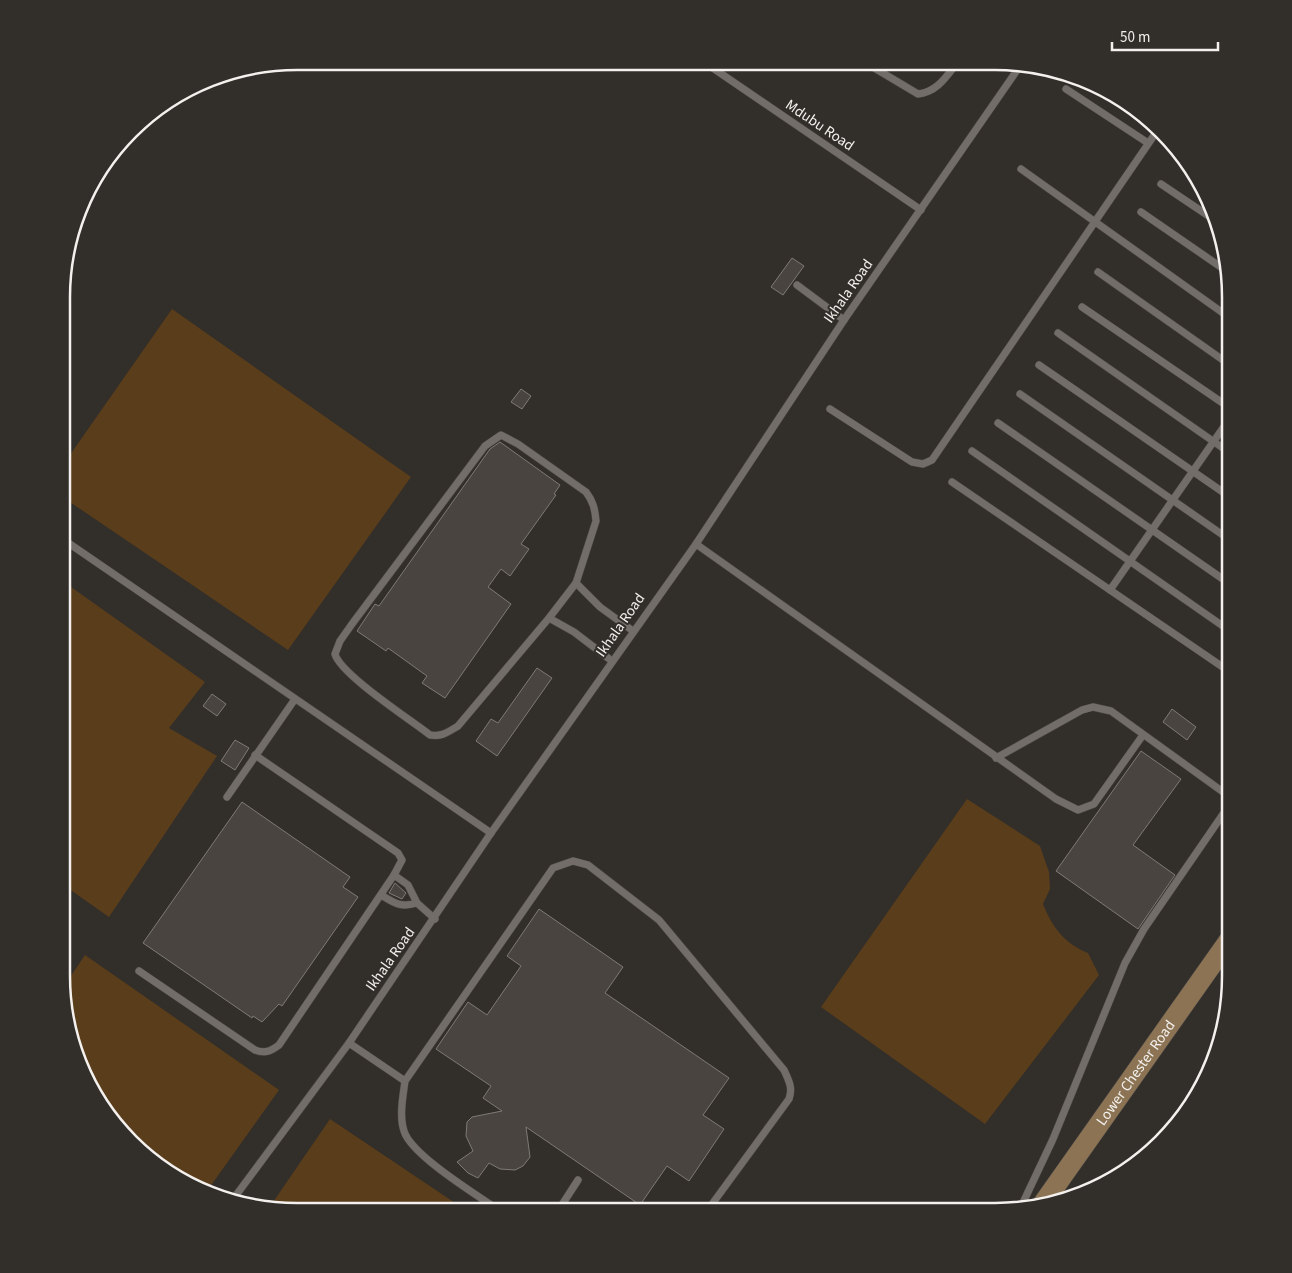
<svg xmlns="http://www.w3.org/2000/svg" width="1292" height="1273" font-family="'Source Sans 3',sans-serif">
<rect width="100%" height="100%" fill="#322e2a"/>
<!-- green -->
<g fill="#5a3d1a">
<polygon points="172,309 411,477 288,650 64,498 65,462"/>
<polygon points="64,582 205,682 169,728 217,756 109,917 62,884"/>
<path d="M967 799 1040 846 1049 872 1050 889 1043 904C1052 927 1065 944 1088 953L1099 975 985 1124 821 1007Z"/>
<polygon points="85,955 279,1090 207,1191 192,1187 110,1119 74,1052 62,989"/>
<polygon points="330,1119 467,1211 282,1211 269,1208"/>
</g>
<!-- building -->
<g fill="#494440" stroke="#7f7a75">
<polygon points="792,258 804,266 783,295 771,287"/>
<polygon points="521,389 531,396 522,409 511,402"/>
<polygon points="500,442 560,485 554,494 556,495 521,544 529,549 510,576 501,569 488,587 511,604 445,698 422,683 427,676 388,648 386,651 357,631 375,604 379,606 490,449"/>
<polygon points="537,668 552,678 497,756 476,741 491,719 498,723"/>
<polygon points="212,694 226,704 217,716 203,706"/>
<polygon points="1172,709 1196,727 1187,740 1163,722"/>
<polygon points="235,740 249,748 235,770 221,761"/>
<polygon points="1141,751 1181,779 1133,845 1175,875 1138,929 1056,871"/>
<polygon points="242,802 350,877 343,887 358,897 282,1006 279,1004 262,1022 253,1016 252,1018 143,943"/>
<polygon points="395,883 406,893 402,899 389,893"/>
<polygon points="539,909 623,967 605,993 729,1078 703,1115 724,1129 689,1181 667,1166 640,1205 526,1127 530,1157 523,1166 515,1170 500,1169 489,1163 478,1178 468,1173 457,1162 473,1151 466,1136 467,1122 472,1117 502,1111 483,1098 491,1086 436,1049 468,1002 487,1015 521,966 507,956"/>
</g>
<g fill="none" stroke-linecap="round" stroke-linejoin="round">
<!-- lane casing -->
<g stroke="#4e4a47" stroke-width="8">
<g id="lane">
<polyline points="704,62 921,210"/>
<path d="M866 63 918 94C937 92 946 77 957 63"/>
<polyline points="1066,89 1148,143"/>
<polyline points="1021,169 1230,318"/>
<polyline points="1161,184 1219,223"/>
<polyline points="1141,212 1228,272"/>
<polyline points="1098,272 1230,365"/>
<polyline points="797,285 844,320"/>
<polyline points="1082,307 1230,408"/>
<polyline points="1058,333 1230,453"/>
<polyline points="1039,365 1230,497"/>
<polyline points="1020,394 1230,540"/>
<polyline points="830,409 912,462 923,464 932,460 1157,131"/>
<polyline points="998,423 1230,584"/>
<polyline points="972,451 1230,631"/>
<polyline points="952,482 1230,672"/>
<polyline points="64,540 491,833"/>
<polyline points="696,544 1056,799 1078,810 1094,804 1143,735"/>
<polyline points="576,583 600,607 633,631"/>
<polyline points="1110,590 1230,418"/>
<path d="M549 618 576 583 596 521C595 509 593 501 586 492L518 444 501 435 485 446 352 624 340 641 335 654C340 674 411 720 430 735 442 737 448 732 458 726L549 618 574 632 612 661"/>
<polyline points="996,758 1082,710 1093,707 1111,711 1230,797"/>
<polyline points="227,797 295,699"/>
<polyline points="394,875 408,885 417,903 435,919"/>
<path d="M381 895C394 903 401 908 417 903"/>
<path d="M139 971 255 1050C265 1054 271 1051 279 1045L394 875 402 860 398 853 255 755"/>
<polyline points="349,1043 405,1081"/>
<polyline points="234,1198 349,1043 491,833 696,544 844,320 1022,63"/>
<polyline points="561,1206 568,1211"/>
<polyline points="1020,1209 1053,1139 1125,963 1144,929 1230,804"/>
<path d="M500 1211C477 1195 411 1155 404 1131 399 1116 403 1096 405 1081L553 868 573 861 588 865 659 920 784 1070C789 1081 793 1088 789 1099L707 1211"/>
<polyline points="558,1211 578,1180"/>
<polyline points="614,1211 616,1208"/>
</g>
</g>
<!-- secondary casing -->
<g stroke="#4e4a47" stroke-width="21">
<g id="secondary">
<path id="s1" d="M1042 1205 1230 939"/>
</g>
</g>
<!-- lane -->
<use href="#lane" stroke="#726d68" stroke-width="7"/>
<!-- secondary -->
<use href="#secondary" stroke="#8b7354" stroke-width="20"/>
</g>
<g text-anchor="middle" stroke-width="4" stroke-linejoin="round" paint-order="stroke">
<!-- street labels -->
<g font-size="15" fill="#f3f0ed" stroke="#322e2a">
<text transform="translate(820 125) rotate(34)" y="5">Mdubu Road</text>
<text transform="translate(848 291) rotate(-55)" y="5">Ikhala Road</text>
<text transform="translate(620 625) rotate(-55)" y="5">Ikhala Road</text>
<text transform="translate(390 959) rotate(-55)" y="5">Ikhala Road</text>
<text dy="5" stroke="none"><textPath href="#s1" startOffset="162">Lower Chester Road</textPath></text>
</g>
</g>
<!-- crop -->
<path d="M0 0H1292V1273H0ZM297 70H995A227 227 0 0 1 1222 297V976A227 227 0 0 1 995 1203H297A227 227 0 0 1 70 976V297A227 227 0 0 1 297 70Z" fill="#322e2a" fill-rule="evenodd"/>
<path fill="none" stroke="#f3f0ed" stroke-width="2.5" d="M297 70H995A227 227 0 0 1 1222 297V976A227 227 0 0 1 995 1203H297A227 227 0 0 1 70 976V297A227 227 0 0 1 297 70Z"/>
<!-- scale -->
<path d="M1112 42v8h106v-8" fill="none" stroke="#f3f0ed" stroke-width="2.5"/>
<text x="1120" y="42" font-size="15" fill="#f3f0ed" stroke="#322e2a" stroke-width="4" paint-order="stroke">50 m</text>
</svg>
